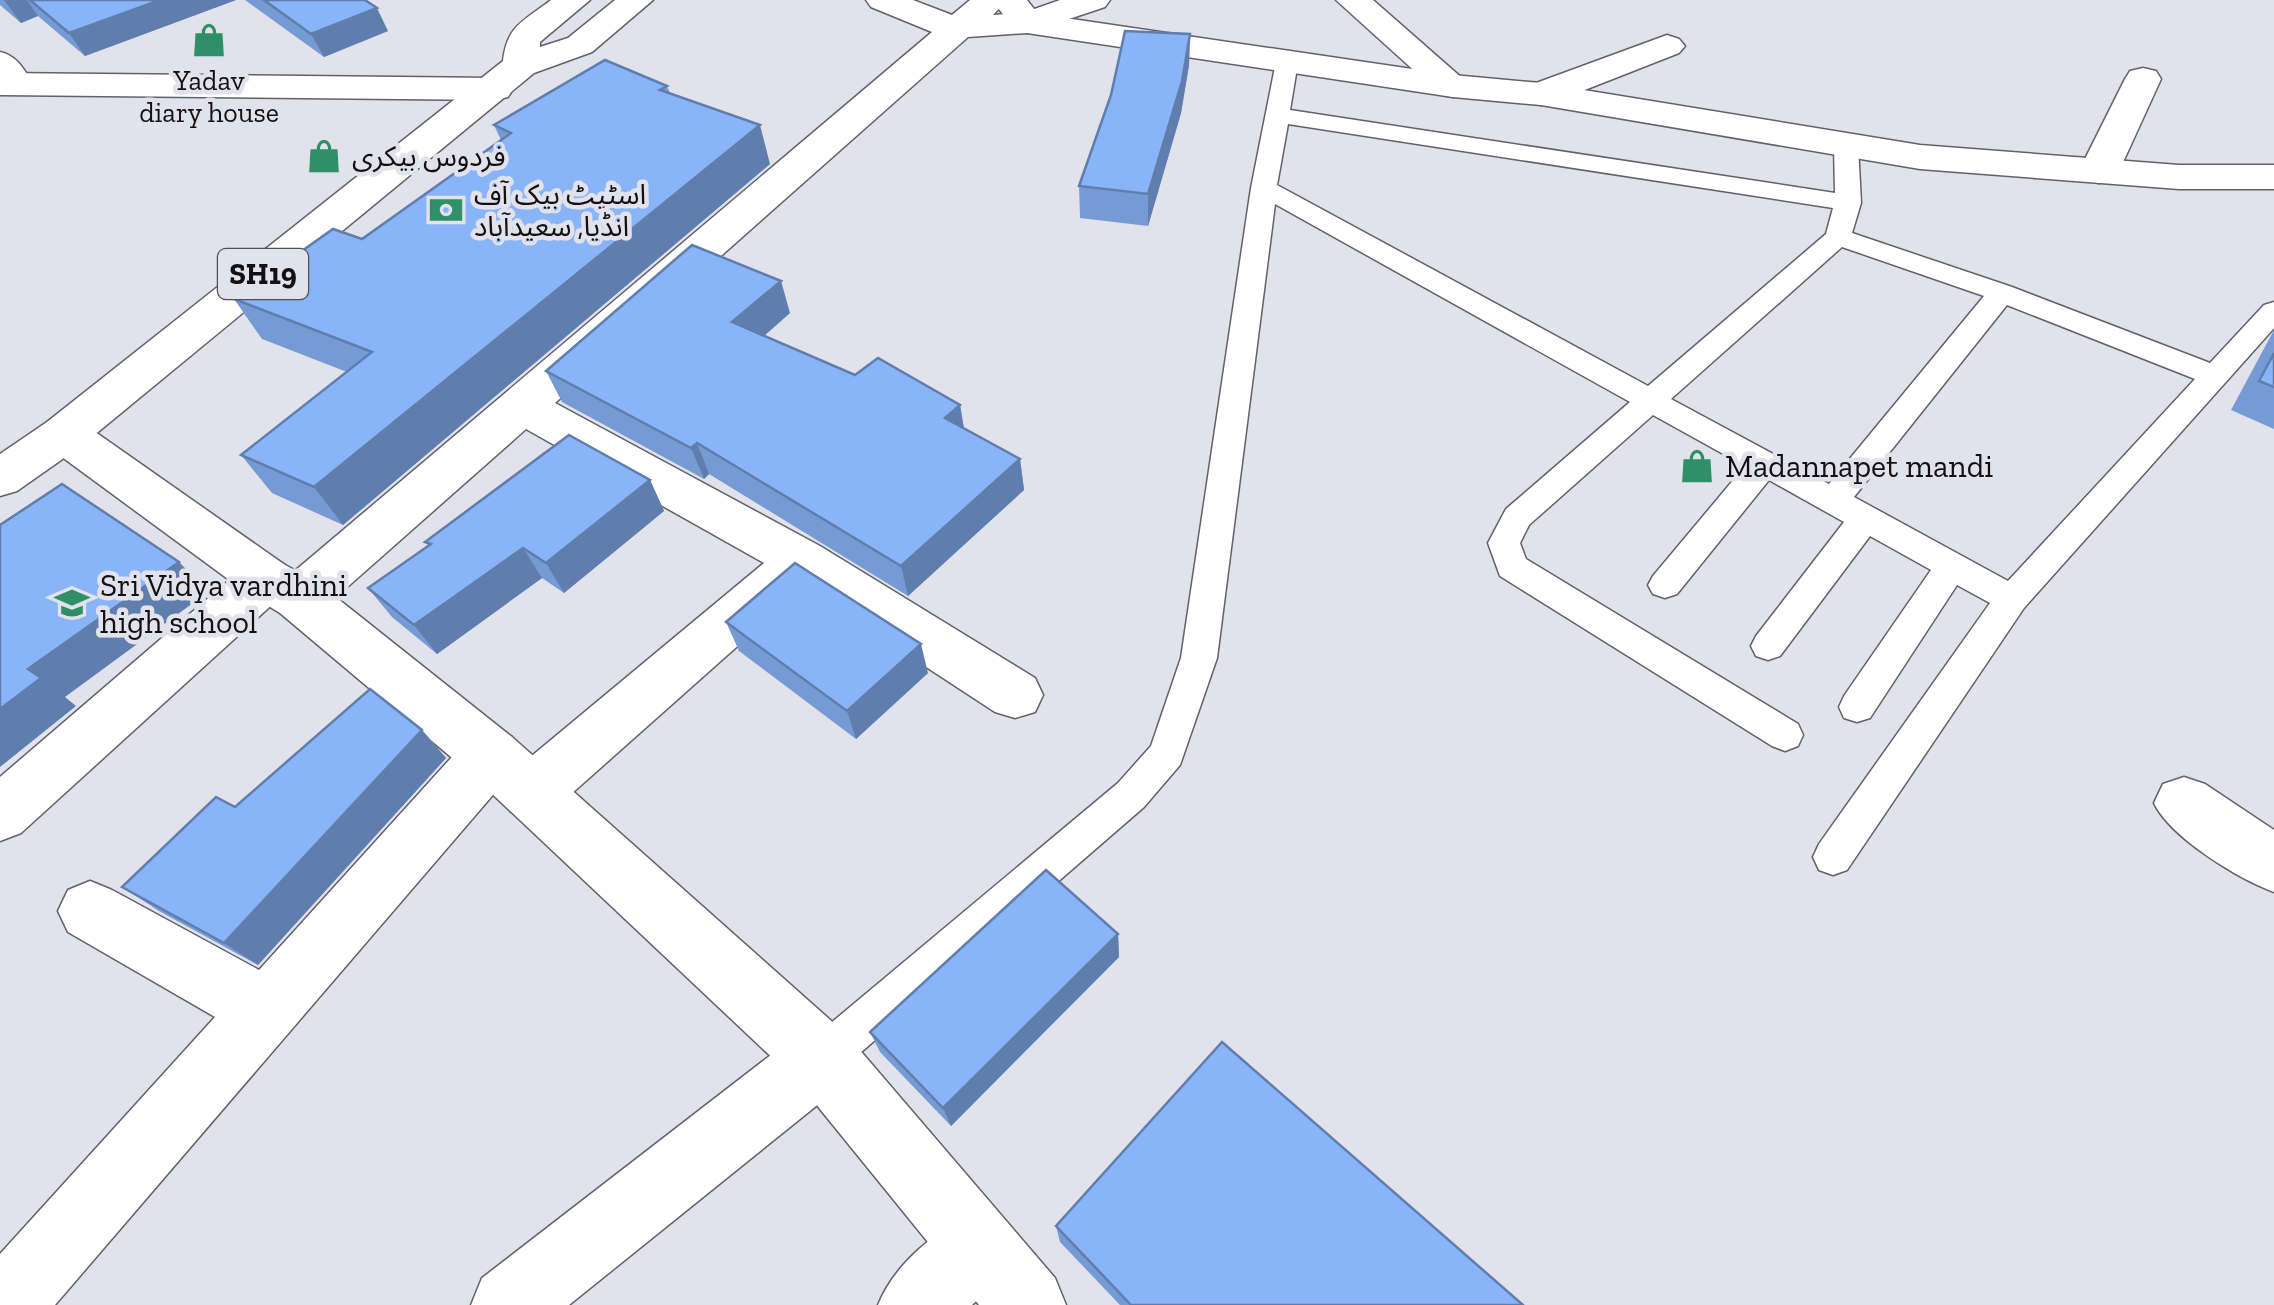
<svg xmlns="http://www.w3.org/2000/svg" width="2274" height="1305" font-family="'Zilla Slab','Noto Sans Arabic',serif">
<rect width="100%" height="100%" fill="#e1e2eb"/>
<g fill="none" stroke-linecap="round" stroke-linejoin="round">
<!-- service casing -->
<g stroke="#606169" stroke-width="3">
<path id="service" d="M1287 55 1298 62 1290 110 1835 193 1834 145 1837 140H1855L1858 145 1861 203 1852 233 2012 287 2210 363 2264 305 2274 302V328L2024 608 1847 870 1833 875 1819 870 1813 857 1819 844 1990 603 1957 585 1870 718 1857 722 1844 718 1839 707 1844 696 1931 570 1870 536 1780 656 1768 660 1756 656 1751 646 1756 636 1844 522 1769 480 1677 594 1665 598 1653 594 1648 585 1653 576 1745 466 1653 415 1529 525 1520 543 1526 559 1798 724 1803 735 1798 746 1785 751 1772 746 1500 576 1488 543 1506 509 1630 402 1275 204 1217 658 1180 765 1144 807 837 1073 822 1080 807 1073 800 1058 807 1043 1118 783 1151 746 1181 658 1251 188 1276 62ZM1288 124 1833 208 1826 234 1648 386 1277 185ZM1842 247 1984 296 1829 484 1671 399ZM2007 305 2195 379 2008 581 1854 497Z"/>
</g>
<!-- minor casing -->
<g stroke="#606169" stroke-width="3">
<g id="minor">
<polygon points="866,0 913,0 952,15 970,0 1007,0 993,15 1023,13 1060,0 1110,0 1105,7 1027,33 968,37 555,403 820,546 1035,678 1043,695 1035,712 1015,718 995,712 804,587 552,811 531,819 510,811 501,793 510,775 55,1305 0,1305 0,1254 215,1017 68,932 58,911 68,890 90,881 112,890 259,970 470,737 491,730 512,737 520,755 510,774 764,563 526,429 318,613 299,619 280,613 275,602 21,833 0,841 0,777 247,565 266,559 285,565 290,575 932,32 871,7"/>
<polygon points="1336,0 1373,0 1471,86 1466,94 1453,97 1440,94"/>
<polygon points="1667,35 1679,39 1685,46 1679,53 1554,102 1541,105 1528,102 1523,94 1528,86"/>
<path d="M0 52C17 56 23 68 32 82L27 90 14 93 0 88Z"/>
<polygon points="2143,68 2156,71 2161,79 2119,171 2113,179 2099,183 2085,179 2079,171 2125,79 2130,71"/>
<path d="M2184 777 2205 784 2274 830V892C2238 879 2170 837 2154 803L2163 784Z"/>
<polygon points="822,1024 846,1034 856,1058 846,1082 569,1305 471,1305 482,1278 798,1034"/>
<path d="M978 1212 1004 1223 1015 1249 1004 1275 972 1305H878C895 1263 937 1229 978 1212Z"/>
</g>
</g>
<!-- tertiary casing -->
<g stroke="#606169" stroke-width="3">
<g id="tertiary">
<polygon points="992,0 1027,0 1038,14 1453,75 1541,83 1920,145 2179,165 2274,165 2274,189 2179,189 1920,169 1541,105 1453,97 1027,33 1015,30"/>
<polygon points="0,73 495,78 508,81 513,89 508,97 495,100 0,95"/>
<polygon points="64,417 81,422 285,565 318,583 512,737 846,1034 1055,1278 1066,1305 979,1305 798,1082 470,773 280,613 247,593 47,446 40,434 47,422"/>
</g>
</g>
<!-- primary casing -->
<g stroke="#606169" stroke-width="3">
<path id="primary" d="M551 0H590L540 42V47L568 38 615 0H653L592 52 534 73 81 446 17 491 0 496V454L47 422 503 61C507 25 524 21 551 0Z"/>
</g>
<!-- service -->
<use href="#service" fill="#fff" fill-rule="evenodd"/>
<!-- minor -->
<use href="#minor" fill="#fff" fill-rule="evenodd"/>
<!-- tertiary -->
<use href="#tertiary" fill="#fff" fill-rule="evenodd"/>
<!-- primary -->
<use href="#primary" fill="#fff" fill-rule="evenodd"/>
</g>
<!-- wall -->
<g fill="#769bd4">
<polygon points="0,0 236,0 85,56 38,16 21,23 0,5"/>
<polygon points="245,0 365,0 388,31 324,57"/>
<polygon points="1190,34 1189,65 1181,113 1148,226 1080,218 1079,186"/>
<polygon points="667,86 670,93 770,164 343,525 272,493 241,455 347,372 262,339 234,299 362,239 501,140 494,125"/>
<polygon points="790,313 764,336 855,375 960,405 964,428 1020,459 1024,490 908,596 709,474 704,479 562,402 546,371"/>
<polygon points="2274,330 2274,429 2231,410"/>
<polygon points="650,480 664,511 564,593 542,578 437,654 392,617 368,588 429,546 425,542"/>
<polygon points="726,622 928,673 856,739 739,651"/>
<polygon points="422,730 446,758 258,965 159,911 122,887 235,807"/>
<polygon points="1118,934 1119,957 951,1126 880,1052 870,1032"/>
<polygon points="1056,1226 1523,1305 1120,1305 1060,1242"/>
</g>
<!-- shaded-wall -->
<g fill="#607ead">
<polygon points="4,0 27,0 38,16 21,23"/>
<polygon points="160,0 236,0 85,56 69,33"/>
<polygon points="377,8 388,31 324,57 311,34"/>
<polygon points="1190,34 1189,65 1181,113 1148,226 1148,194"/>
<polygon points="760,125 770,164 343,525 314,487"/>
<polygon points="781,281 790,313 743,354 732,322"/>
<polygon points="960,405 965,436 945,418"/>
<polygon points="697,443 709,474 704,479 691,448"/>
<polygon points="1020,459 1024,490 908,596 901,566"/>
<polygon points="650,480 664,511 564,593 546,563"/>
<polygon points="523,548 542,578 437,654 414,625"/>
<polygon points="179,562 208,592 65,697 76,706 0,767 0,709 28,669"/>
<polygon points="921,644 928,673 856,739 847,711"/>
<polygon points="422,730 446,758 258,965 224,943"/>
<polygon points="1118,934 1119,957 951,1126 943,1108"/>
</g>
<!-- building -->
<g fill="#89b4f7" stroke="#607ead" stroke-width="2.5">
<polygon points="30,0 160,0 69,33"/>
<polygon points="264,0 365,0 377,8 311,34"/>
<polygon points="1125,31 1190,34 1182,81 1148,194 1079,186 1111,95"/>
<polygon points="605,60 667,86 660,90 760,125 314,487 241,455 372,352 234,299 333,229 362,239 511,133 494,125"/>
<polygon points="692,245 781,281 732,322 855,375 878,358 960,405 945,418 1020,459 901,566 697,443 691,448 546,371"/>
<polygon points="2274,353 2274,387 2259,381"/>
<polygon points="569,435 650,480 546,563 523,548 414,625 368,588 431,544 425,542"/>
<polygon points="62,484 179,562 28,669 41,678 0,709 0,525"/>
<polygon points="795,563 921,644 847,711 726,622"/>
<polygon points="370,689 422,730 224,943 122,887 216,797 235,807"/>
<polygon points="1046,870 1118,934 943,1108 870,1032"/>
<polygon points="1222,1042 1523,1305 1131,1305 1056,1226"/>
</g>
<!-- icons -->
<defs>
<g id="shop-bare" transform="scale(2.7)"><path d="M-5-2.5h2.3a2.7 3.5 0 0 1 5.4 0H5L5.5 6h-11ZM-1.5-2.5h3a1.5 2.3 0 0 0-3 0Z" fill="#2f8f67" stroke="#e1e2eb" stroke-width="2.5" paint-order="stroke"/></g>
<g id="bank-bare" transform="scale(2.7)"><path d="M-6-4H6V4H-6ZM0-2.3a2.3 2.3 0 1 0 0 4.6a2.3 2.3 0 1 0 0-4.6Z" fill="#2f8f67" stroke="#e1e2eb" stroke-width="2.5" paint-order="stroke"/></g>
<g id="school-bare" transform="scale(2.7)"><path d="M0-5L7-2L0 1L-7-2ZM-4 1L0 2.5L4 1V4Q0 6-4 4Z" fill="#2f8f67" stroke="#e1e2eb" stroke-width="2.5" paint-order="stroke"/></g>
</defs>
<g fill-rule="evenodd">
<use href="#shop-bare" x="209" y="40"/>
<use href="#shop-bare" x="324" y="156"/>
<use href="#bank-bare" x="446" y="210"/>
<use href="#shop-bare" x="1697" y="466"/>
<use href="#school-bare" x="72" y="603"/>
</g>
<g text-anchor="middle" stroke-width="9" stroke-linejoin="round" paint-order="stroke">
<!-- far-poi labels -->
<g font-size="28" fill="#111114" stroke="#e1e2eb" text-anchor="start">
<text x="209" y="90" text-anchor="middle">Yadav<tspan x="209" dy="32">diary house</tspan></text>
<text x="352" y="166">فردوس بیکری</text>
<text x="474" y="204">اسٹیٹ بیک آف<tspan x="474" dy="32">انڈیا, سعیدآباد</tspan></text>
</g>
<!-- shield labels -->
<rect fill="#e1e2eb" stroke="#4f5054" stroke-width="2.5" x="218" y="249" width="90" height="50" rx="8"/>
<g font-size="30" font-weight="bold" fill="#111114">
<text x="263" y="284">SH19</text>
</g>
<!-- poi labels -->
<g font-size="32" fill="#111114" stroke="#e1e2eb" text-anchor="start">
<text x="1725" y="477">Madannapet mandi</text>
<text x="100" y="596">Sri Vidya vardhini<tspan x="100" dy="37">high school</tspan></text>
</g>
</g>
</svg>
